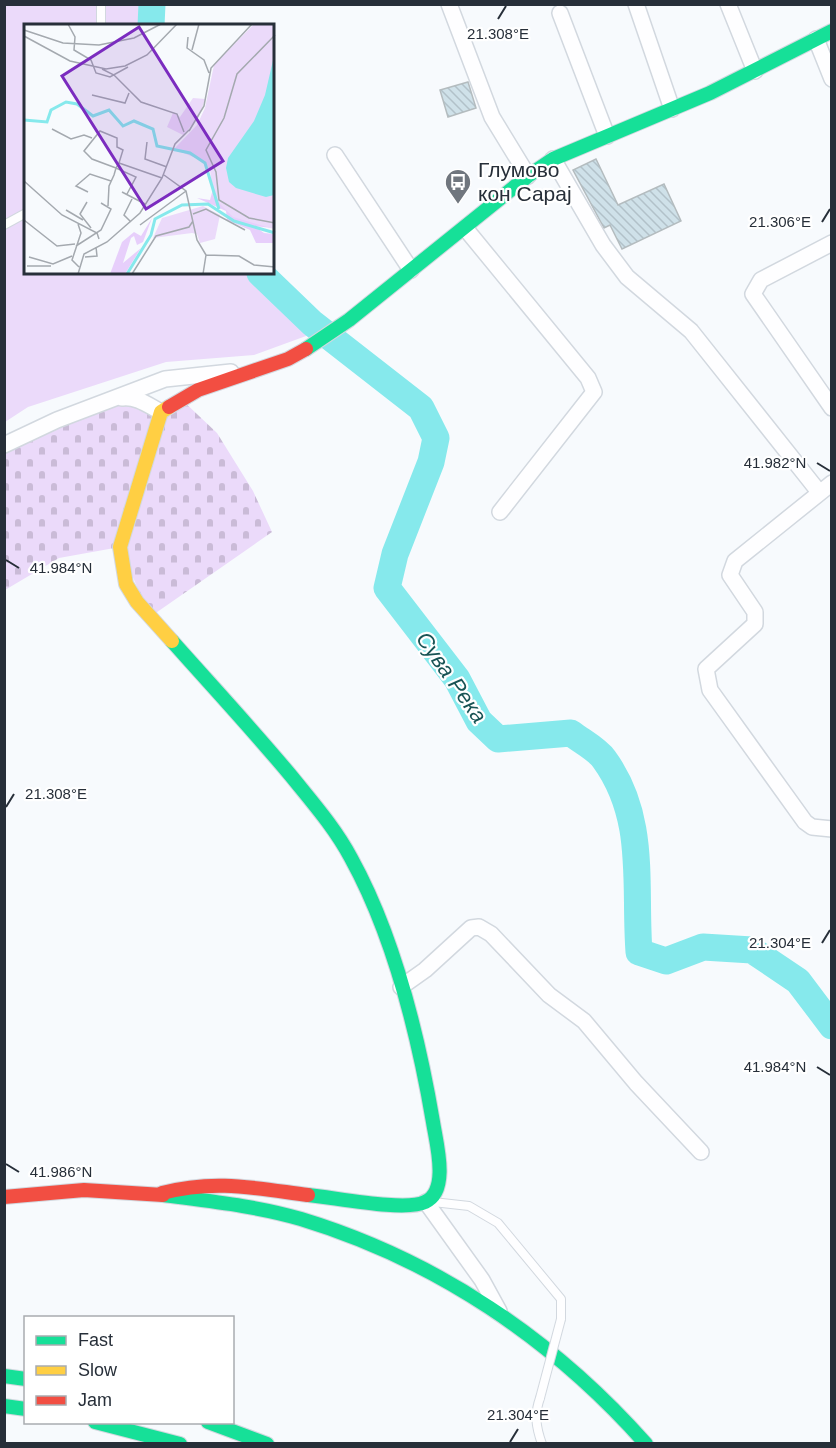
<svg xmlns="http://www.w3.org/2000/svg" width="836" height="1448" font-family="Helvetica,sans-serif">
<defs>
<pattern id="cemetery-stones" width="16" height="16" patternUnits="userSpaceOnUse" patternTransform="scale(1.5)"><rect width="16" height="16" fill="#ebdafa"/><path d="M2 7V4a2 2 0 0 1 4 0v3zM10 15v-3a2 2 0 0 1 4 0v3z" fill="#cabbd7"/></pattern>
<pattern id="building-back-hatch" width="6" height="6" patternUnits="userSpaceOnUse" patternTransform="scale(1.5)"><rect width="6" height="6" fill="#cfe1e9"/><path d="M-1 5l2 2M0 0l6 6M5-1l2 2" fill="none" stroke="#b2c1c9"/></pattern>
</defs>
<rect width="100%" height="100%" fill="#f7fafd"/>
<!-- cemetery -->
<polygon fill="url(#cemetery-stones)" points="180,398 217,433 253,491 272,532 150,617 120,547 59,558 5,590 4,445 113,399 161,412"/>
<!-- garden -->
<polygon fill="#ebdafa" points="5,5 147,5 149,25 26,26 26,273 267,273 317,332 254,355 166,362 28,407 5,422"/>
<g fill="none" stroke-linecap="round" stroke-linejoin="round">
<!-- river -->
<g stroke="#86e9ec" stroke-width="27">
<polyline points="151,26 152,4"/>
<path d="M260 273 312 323 421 408 436 438 431 462 395 554 387 588 457 679 479 721 498 739 571 733C581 741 597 749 604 759 647 818 634 884 639 952L666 961 703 947 752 950 798 981 832 1026"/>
</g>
</g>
<!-- building -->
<g fill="url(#building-back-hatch)" stroke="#b4bcbf" stroke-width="1.5">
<polygon points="468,82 476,108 448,117 440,90"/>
<polygon points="596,159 618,205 664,184 681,221 622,249 610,225 604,228 573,170"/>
</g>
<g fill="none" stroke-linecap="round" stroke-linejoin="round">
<!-- lane casing -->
<g stroke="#d2d8df" stroke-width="10">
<g id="lane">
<polyline points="101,4 101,26"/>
<polyline points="4,225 26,213"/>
<polyline points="433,1202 469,1206 498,1223 561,1299 561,1319"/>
<path d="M540 1398C534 1415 536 1427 542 1444"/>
</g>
</g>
<!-- street casing -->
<g stroke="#d2d8df" stroke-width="18">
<g id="street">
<polyline points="449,4 492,117 528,176"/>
<polyline points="636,4 672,109"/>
<polyline points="728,4 755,71"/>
<polyline points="560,13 607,136"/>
<polyline points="816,39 832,79"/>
<polyline points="335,155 411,270"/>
<polyline points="553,159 603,245 627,277 691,331 819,492"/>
<polyline points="465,228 588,378 594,392 500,512"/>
<polyline points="832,243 761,280 753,294 832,408"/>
<path d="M122 398C136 396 148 405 161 412"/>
<polyline points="4,445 57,420 165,379 231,372"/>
<polyline points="832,483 735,561 730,575 755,612 755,624 706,669 710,690 805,822 812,827 832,829"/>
<polyline points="401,987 425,970 471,928 479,927 491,934 549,995 584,1021 636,1083 701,1152"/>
<polyline points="426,1202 482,1280 499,1311"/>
</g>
</g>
<!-- fast casing -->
<g stroke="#d2d8df" stroke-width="16">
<g id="fast">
<polyline points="306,349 349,320 528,176 553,159 710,93 832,31"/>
<path d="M172 641C212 686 253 730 292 777 313 803 335 828 351 858 394 936 418 1034 433 1122 436 1142 450 1191 425 1202 405 1212 333 1197 308 1195"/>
<path d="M163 1195C208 1201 257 1206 301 1219 436 1260 553 1339 646 1444"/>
<polyline points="4,1376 26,1379"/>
<polyline points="4,1406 26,1409"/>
<polyline points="95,1422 180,1444"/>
<polyline points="208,1422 267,1444"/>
</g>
</g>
<!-- slow casing -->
<g stroke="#d2d8df" stroke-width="16">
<polyline id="slow" points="169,407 161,412 120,547 126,584 137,602 172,641"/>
</g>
<!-- jam casing -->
<g stroke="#d2d8df" stroke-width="16">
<g id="jam">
<polyline points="169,407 198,390 288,359 306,349"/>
<path d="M162 1193C215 1179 254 1188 308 1195"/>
<polyline points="4,1197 84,1190 163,1195"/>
</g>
</g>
<!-- lane -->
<use href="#lane" stroke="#fefeff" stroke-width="8"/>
<!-- street -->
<use href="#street" stroke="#fefeff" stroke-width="15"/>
<!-- fast -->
<use href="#fast" stroke="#16e098" stroke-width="14"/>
<!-- slow -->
<use href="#slow" stroke="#ffcf43" stroke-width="14"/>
<!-- jam -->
<use href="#jam" stroke="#f24e42" stroke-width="14"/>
<!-- lane-bridge casing -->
<g stroke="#d2d8df" stroke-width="10" stroke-linecap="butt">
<polyline id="lane-bridge" points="540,1398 561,1319"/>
</g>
<!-- lane-bridge -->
<use href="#lane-bridge" stroke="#fefeff" stroke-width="8"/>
</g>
<!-- ticks -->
<path fill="none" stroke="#272f39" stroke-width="2" d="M498 19 506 6M822 222 830 209M817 463 830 471M6 560 19 568M6 807 14 794M822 943 830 930M817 1067 830 1075M6 1164 19 1172M510 1442 518 1429"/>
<!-- icons -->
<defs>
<g id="bus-pin" transform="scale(1.35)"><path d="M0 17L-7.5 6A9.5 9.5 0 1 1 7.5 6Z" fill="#70767e" stroke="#fff"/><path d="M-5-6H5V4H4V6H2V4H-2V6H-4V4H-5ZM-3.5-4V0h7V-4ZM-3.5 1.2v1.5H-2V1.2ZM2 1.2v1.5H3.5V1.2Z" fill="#fff"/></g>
</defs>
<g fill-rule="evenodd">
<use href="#bus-pin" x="458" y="182"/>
</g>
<g text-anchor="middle" stroke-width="4.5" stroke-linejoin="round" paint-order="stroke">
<!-- poi labels -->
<g font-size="21" fill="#272f39" stroke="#fff" text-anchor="start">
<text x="478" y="177">Глумово<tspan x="478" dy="24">кон Сарај</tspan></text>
</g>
<!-- water labels -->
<g font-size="22" font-style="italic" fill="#185455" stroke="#fff">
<text transform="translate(452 677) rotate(55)" y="8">Сува Река</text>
</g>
</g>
<!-- overview -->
<g transform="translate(24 24)">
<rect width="250" height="250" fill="#f7fafd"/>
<path d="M179 182 196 191 191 215 176 219 173 210 168 209 129 214 138 194Z" fill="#ebdafa"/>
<path d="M189 165 248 204 230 202 240 209 250 210V219H232L226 206 203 196 202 187 173 174 186 176ZM128 194 119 218 113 221 110 212 107 214 99 239 117 224 101 250H86L98 218 110 208 117 212Z" fill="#e7cffb"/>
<path d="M169 74 181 75 175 93 159 111 143 103 149 89 156 93Z" fill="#ebdafa"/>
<path d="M230 0H250V205L209 193 189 173 186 146 179 137 150 125 173 101 181 84 190 41ZM182 188 187 190 190 214 176 218 171 190Z" fill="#ebdafa"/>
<path d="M250 32V171L242 173 212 164 205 158 202 144 204 134 230 97 241 71Z" fill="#86e9ec"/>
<path fill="none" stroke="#86e9ec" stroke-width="3" d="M0 96 23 98 27 86 42 78 53 80 69 92 85 86 99 102 110 97 129 105 133 122 166 129 181 139 195 185M103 250 127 211 131 195 158 181 184 180 210 197 251 209"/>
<path fill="none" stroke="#a4a9af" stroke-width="1.5" d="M44 0 51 13 50 26 67 36 72 49 86 53 104 43M0 6 39 19 75 21 110 14 137 0M251 11 213 50 200 94 182 126 192 148 195 176 225 194 251 199M0 12 46 37 82 45 101 42 123 31 153 0M164 13 163 24 180 36 185 49M168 26 175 0M78 45 90 51 117 78 153 90 160 108M68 71 101 79 105 69M28 105 47 115 60 111 68 114M165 107 180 82 187 44 228 0M123 118 121 135 143 143M95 139 138 154M140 151 162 167 173 216 182 231 179 250M0 157 38 191 73 209 75 215M64 168 52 162 66 150 87 157M98 168 121 180M63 178 56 190 67 204M84 182 85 162 90 151 92 144 95 139 99 126 93 123V114L76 107 60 127 68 135 92 144 112 153 103 170M42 186 59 196M169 190 182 185 221 206M0 196 33 222 51 220M107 198 100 191 108 175M54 200 57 209 48 236 55 243M116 201 162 167M52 222 77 206 87 185 77 179M182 231 215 232 230 241 251 243M5 233 29 240 48 232M61 233 73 232 72 223M3 242H27M54 250 60 230 83 218 116 189 138 154 151 120 165 106M108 250 132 212 165 203 169 197"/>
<path fill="#7b2cbf" fill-opacity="0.15" stroke="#7b2cbf" stroke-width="3" d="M115 3 199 137 122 185 38 52Z"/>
<rect width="250" height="250" fill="none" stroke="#272f39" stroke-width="3"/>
</g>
<g font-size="15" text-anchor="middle" fill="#272f39" stroke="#fff" stroke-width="4.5" stroke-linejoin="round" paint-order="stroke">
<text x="498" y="39">21.308°E</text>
<text x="780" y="227">21.306°E</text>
<text x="775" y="468">41.982°N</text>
<text x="61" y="573">41.984°N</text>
<text x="56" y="799">21.308°E</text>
<text x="780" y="948">21.304°E</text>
<text x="775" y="1072">41.984°N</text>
<text x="61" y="1177">41.986°N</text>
<text x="518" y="1420">21.304°E</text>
</g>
<!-- border -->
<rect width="836" height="1448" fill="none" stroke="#272f39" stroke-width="12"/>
<!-- legend -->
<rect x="24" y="1316" width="210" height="108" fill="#ffffff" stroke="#a9acb0" stroke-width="1.5"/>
<rect x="36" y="1336" width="30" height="9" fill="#16e098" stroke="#a9acb0" stroke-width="1.5"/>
<text x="78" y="1346" font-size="18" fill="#272f39">Fast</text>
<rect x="36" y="1366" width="30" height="9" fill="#ffcf43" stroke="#a9acb0" stroke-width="1.5"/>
<text x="78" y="1376" font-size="18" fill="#272f39">Slow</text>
<rect x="36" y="1396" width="30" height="9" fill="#f24e42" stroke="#a9acb0" stroke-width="1.5"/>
<text x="78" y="1406" font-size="18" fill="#272f39">Jam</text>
</svg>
